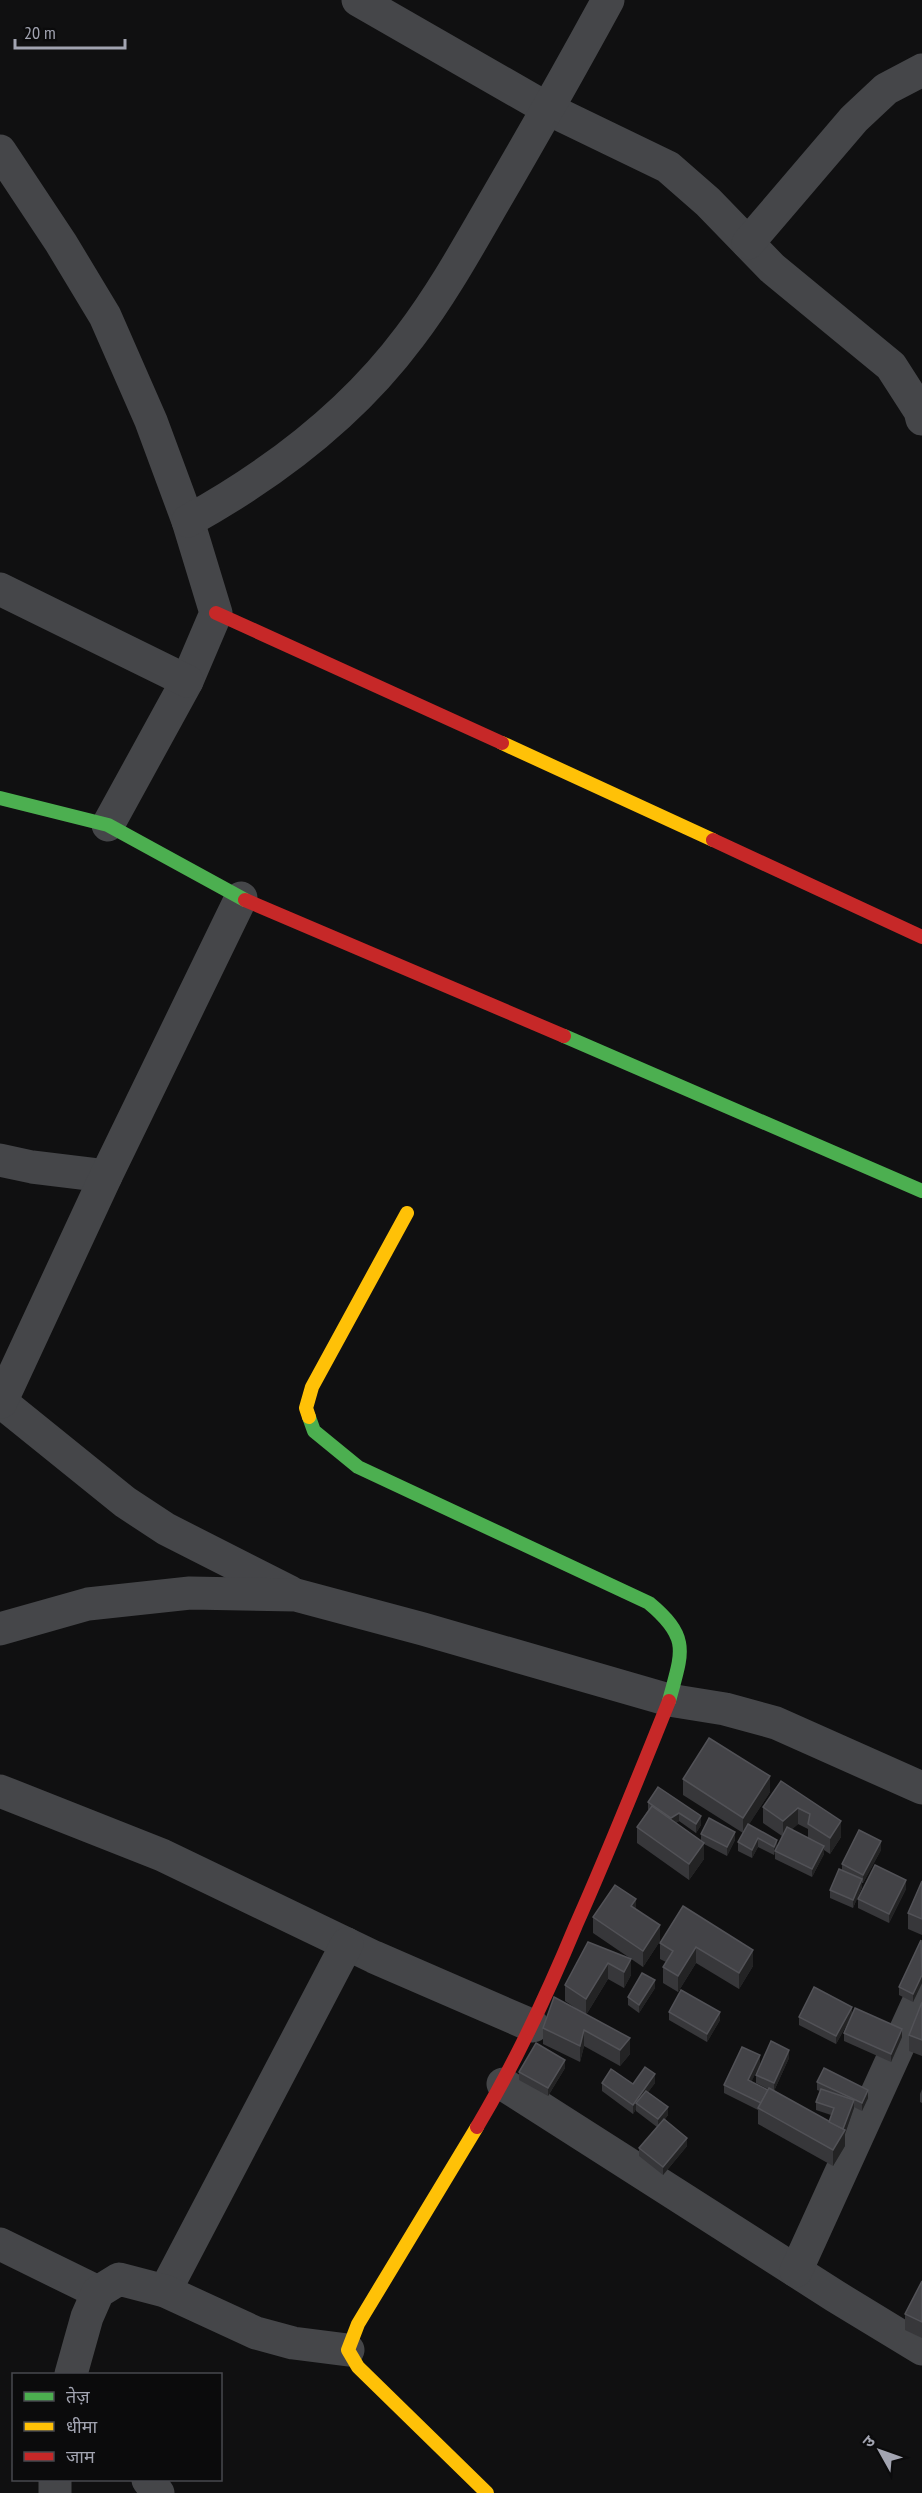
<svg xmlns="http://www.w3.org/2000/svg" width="922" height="2493" font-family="'PT Sans Narrow','Noto Sans Devanagari',sans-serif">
<rect width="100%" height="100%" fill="#101011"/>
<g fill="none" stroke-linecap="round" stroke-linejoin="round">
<!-- street -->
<g stroke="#454649" stroke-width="33">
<polyline points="358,0 548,109 668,167 708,202 772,268 891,366 920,411 922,419"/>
<polyline points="0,151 61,243 105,316 151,421 188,521 216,613 187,681 108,825"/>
<polyline points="748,243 854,119 886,89 922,70"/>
<path d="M188 521C273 474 352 414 410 336 442 294 468 247 494 202 533 135 571 68 608 0"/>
<polyline points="0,589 187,681"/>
<polyline points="0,1160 32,1167 106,1176"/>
<polyline points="0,1401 125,1502 166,1529 290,1592"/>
<polyline points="1,1402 106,1176 241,898"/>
<polyline points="0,1629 88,1604 190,1593 296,1595 423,1629 669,1700 725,1709 776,1723 922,1788"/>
<polyline points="0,1791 162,1855 374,1957 533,2026"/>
<polyline points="503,2084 835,2296 922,2349"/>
<polyline points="0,2244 98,2292"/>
<polyline points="796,2271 922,1994"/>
<polyline points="165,2291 347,1944"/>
<polyline points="71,2374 87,2317 98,2292 119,2279 165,2291 256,2333 293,2343 348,2350"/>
<polyline points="55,2480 55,2493"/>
<polyline points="148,2480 158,2493"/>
</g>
<!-- fast -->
<g stroke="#4caf50" stroke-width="14">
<polyline points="0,798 108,825 245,900"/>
<polyline points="564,1036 922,1191"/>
<path d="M309 1417 314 1431 358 1467 649 1603C691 1638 682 1652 669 1701"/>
</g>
<!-- slow -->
<g stroke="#ffc107" stroke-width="14">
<polyline points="502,743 713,840"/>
<polyline points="309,1417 306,1408 312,1387 407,1213"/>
<polyline points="477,2127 358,2324 348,2350 358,2367 487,2493"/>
</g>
<!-- jam -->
<g stroke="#c62828" stroke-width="14">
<polyline points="216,613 502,743"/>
<polyline points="713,840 922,937"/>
<polyline points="245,900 564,1036"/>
<path d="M477 2127C516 2062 547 1995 576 1925 609 1851 639 1776 669 1701"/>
</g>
</g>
<!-- wall -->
<g fill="#37373a" fill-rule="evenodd">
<path d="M683 1779 770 1792 749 1824 777 1847 782 1836 763 1823V1807L781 1781 841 1837 830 1854 824 1850V1854L812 1877 775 1859V1852L774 1855 758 1847 752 1858 738 1851V1842L743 1833 683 1795ZM798 1824 808 1829V1838L791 1830Z"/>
<polygon points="658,1787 701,1825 696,1833 679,1821 676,1823 701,1841 701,1834 735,1840 727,1856 704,1844 704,1859 689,1880 637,1843 637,1827 648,1810 648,1802"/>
<polygon points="881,1850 863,1883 862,1883 862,1887 853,1908 830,1898 830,1890 842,1870 842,1864"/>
<polygon points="922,1881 922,1935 908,1929 908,1913"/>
<polygon points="906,1889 889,1923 858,1908 858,1899"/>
<polygon points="683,1906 753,1966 739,1989 696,1963 678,1992 663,1983 663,1967 666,1962 660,1959 660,1943"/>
<polygon points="636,1909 660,1941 643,1967 593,1933 593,1917"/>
<polygon points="922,1940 922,1983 913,2002 899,1995 899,1987"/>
<polygon points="588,1942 631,1975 624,1988 608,1979 586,2015 630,2054 620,2066 584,2046 580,2062 543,2044 543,2028 580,2011 565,2001 565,1985"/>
<polygon points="655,1988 639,2013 628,2005 628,1997"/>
<polygon points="922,2002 922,2056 909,2051 909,2035"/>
<polygon points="669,2012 720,2020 707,2042 669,2020"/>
<polygon points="852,2015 836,2044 799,2025 799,2017"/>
<polygon points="844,2033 902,2037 891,2062 844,2041"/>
<polygon points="789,2058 774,2091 829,2122 831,2115 816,2110 816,2102 820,2091 817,2090 817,2082 868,2098 862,2111 854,2107 845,2134 845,2146 833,2166 758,2124 758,2110 724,2093 724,2085 760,2064 751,2082 768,2090 768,2089 756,2083 756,2075"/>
<polygon points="565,2068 548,2096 519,2080 519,2072"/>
<polygon points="602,2083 633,2084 655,2083 648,2092 668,2115 665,2119 687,2146 663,2175 639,2156 639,2148 657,2127 636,2111 636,2109 633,2114 602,2091"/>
<polygon points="922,2089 922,2103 920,2102 920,2094"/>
<polygon points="922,2281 922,2338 905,2330 905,2314"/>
</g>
<!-- shaded-wall -->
<g fill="#232324">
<polygon points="770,1776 770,1792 743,1834 743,1818"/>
<polygon points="798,1808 798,1824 783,1837 783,1821"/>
<polygon points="679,1813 679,1821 671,1826 671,1818"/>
<polygon points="701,1816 701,1825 696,1833 696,1824"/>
<polygon points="841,1821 841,1837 830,1854 830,1838"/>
<polygon points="735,1832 735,1840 727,1856 727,1847"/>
<polygon points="758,1838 758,1847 752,1858 752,1850"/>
<polygon points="777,1840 777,1848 774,1855 774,1847"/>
<polygon points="881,1841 881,1850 863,1883 863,1875"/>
<polygon points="704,1843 704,1859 689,1880 689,1864"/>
<polygon points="824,1846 824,1854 812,1877 812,1869"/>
<polygon points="862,1879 862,1887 853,1908 853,1900"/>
<polygon points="906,1880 906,1889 889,1923 889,1914"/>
<polygon points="636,1899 636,1915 631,1906"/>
<polygon points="660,1925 660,1941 643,1967 643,1951"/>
<polygon points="696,1947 696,1963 678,1992 678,1976"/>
<polygon points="753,1950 753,1966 739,1989 739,1973"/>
<polygon points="631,1959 631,1975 624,1988 624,1972"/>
<polygon points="608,1963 608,1979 586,2015 586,1999"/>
<polygon points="922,1975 922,1983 913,2002 913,1994"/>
<polygon points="655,1980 655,1988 639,2013 639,2005"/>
<polygon points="852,2007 852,2015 836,2044 836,2036"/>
<polygon points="720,2012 720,2020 707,2042 707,2034"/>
<polygon points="902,2029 902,2037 891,2062 891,2054"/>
<polygon points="584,2030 584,2046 580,2062 580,2046"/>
<polygon points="630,2038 630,2054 620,2066 620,2050"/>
<polygon points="789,2050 789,2058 774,2091 774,2083"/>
<polygon points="760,2055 760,2064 748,2089 748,2080"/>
<polygon points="565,2060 565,2068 548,2096 548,2088"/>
<polygon points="655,2074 655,2083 639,2105 636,2103 636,2109 633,2114 633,2105"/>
<polygon points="868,2090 868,2098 862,2111 862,2103"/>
<polygon points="854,2100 854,2108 845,2134 845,2146 833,2166 833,2150 843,2129"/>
<polygon points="668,2107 668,2115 658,2128 658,2119"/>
<polygon points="687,2138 687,2146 663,2175 663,2167"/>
</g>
<!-- building -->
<g fill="#434347" stroke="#525257" stroke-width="1.5">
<polygon points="709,1738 770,1776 743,1818 683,1779"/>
<polygon points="781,1781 841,1821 830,1838 808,1824 810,1814 798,1808 783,1821 763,1807"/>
<polygon points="658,1787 701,1816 696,1824 679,1813 671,1818 648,1802"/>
<polygon points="652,1806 704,1843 689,1864 637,1827"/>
<polygon points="709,1818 735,1832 727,1847 701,1834"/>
<polygon points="748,1824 777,1840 774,1847 758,1838 752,1850 738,1842"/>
<polygon points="787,1827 824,1846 812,1869 775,1851"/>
<polygon points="859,1830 881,1841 863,1875 842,1864"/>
<polygon points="875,1865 906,1880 889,1914 858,1899"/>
<polygon points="839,1869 862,1879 853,1900 830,1890"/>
<polygon points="922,1881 922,1919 908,1913"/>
<polygon points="615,1885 636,1899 631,1906 660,1925 643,1951 593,1917"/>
<polygon points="683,1906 753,1950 739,1973 696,1947 678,1976 663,1967 673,1951 660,1943"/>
<polygon points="921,1940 922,1975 913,1994 899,1987"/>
<polygon points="588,1942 631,1959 624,1972 608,1963 586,1999 565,1985"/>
<polygon points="642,1973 655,1980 639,2005 628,1997"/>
<polygon points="814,1987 852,2007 836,2036 799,2017"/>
<polygon points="681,1990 720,2012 707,2034 669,2012"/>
<polygon points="554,1997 630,2038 620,2050 584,2030 580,2046 543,2028"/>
<polygon points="922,2002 922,2040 909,2035"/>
<polygon points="855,2008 902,2029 891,2054 844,2033"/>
<polygon points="771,2041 789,2050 774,2083 756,2075"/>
<polygon points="536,2043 565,2060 548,2088 519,2072"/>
<polygon points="742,2047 760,2055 748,2080 768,2090 761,2103 724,2085"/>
<polygon points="645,2067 655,2074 633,2105 602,2083 611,2069 633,2084"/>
<polygon points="824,2068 868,2090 862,2103 817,2082"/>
<polygon points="769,2088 845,2130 833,2150 758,2108"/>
<polygon points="821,2089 854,2100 843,2129 829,2122 834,2108 816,2102"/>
<polygon points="646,2091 668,2107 658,2119 636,2103"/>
<polygon points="664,2119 687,2138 663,2167 639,2148"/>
<polygon points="922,2281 922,2322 905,2314"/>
</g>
<!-- legend -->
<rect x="12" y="2373" width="210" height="108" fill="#0b0b0c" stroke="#47484e" stroke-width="1.5"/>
<rect x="24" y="2392" width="30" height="9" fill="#4caf50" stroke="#47484e" stroke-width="1.5"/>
<text x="66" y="2403" font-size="18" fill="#a2a4b1">तेज़</text>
<rect x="24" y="2422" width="30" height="9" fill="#ffc107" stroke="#47484e" stroke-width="1.5"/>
<text x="66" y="2433" font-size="18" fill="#a2a4b1">धीमा</text>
<rect x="24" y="2452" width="30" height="9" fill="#c62828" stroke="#47484e" stroke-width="1.5"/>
<text x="66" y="2463" font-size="18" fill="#a2a4b1">जाम</text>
<!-- north arrow -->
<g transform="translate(880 2451) rotate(310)" stroke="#0b0b0c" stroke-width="4.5" paint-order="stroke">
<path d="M0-4.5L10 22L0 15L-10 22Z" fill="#a2a4b1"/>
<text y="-9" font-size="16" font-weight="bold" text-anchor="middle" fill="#a2a4b1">उ</text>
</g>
<!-- scale -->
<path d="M15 39v9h110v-9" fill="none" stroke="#a2a4b1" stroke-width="3"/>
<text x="24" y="39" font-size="18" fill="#a2a4b1" stroke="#0b0b0c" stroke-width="4.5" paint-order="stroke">20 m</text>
</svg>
